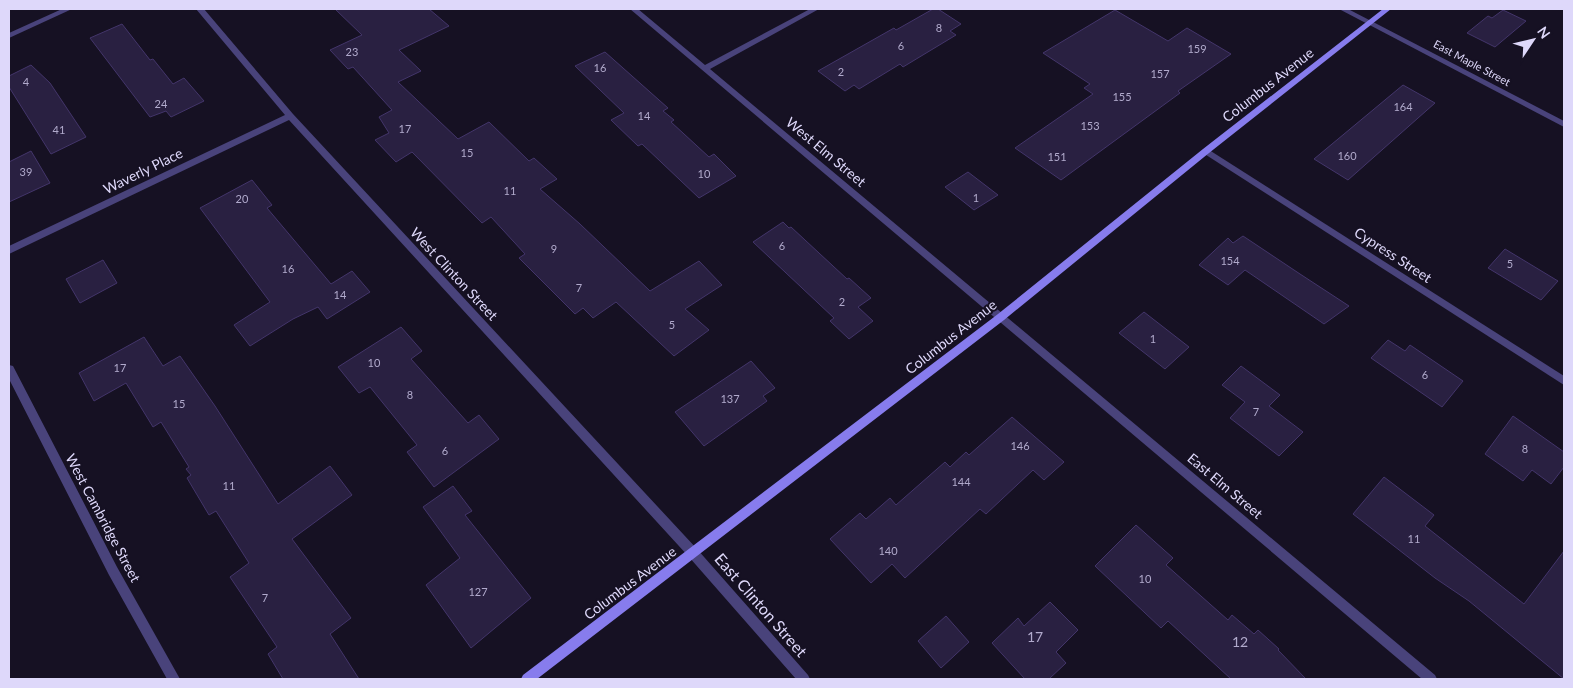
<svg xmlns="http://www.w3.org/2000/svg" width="1573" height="688" font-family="Lato,sans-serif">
<rect width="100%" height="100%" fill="#161123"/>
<!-- building -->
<g fill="#292041" stroke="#43356a">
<polygon points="335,9 429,9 449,26 399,50 421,71 398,82 458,139 489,122 529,161 534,158 557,179 540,189 580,224 650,291 699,261 722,285 685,309 709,330 674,356 616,302 593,318 583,308 575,314 519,258 525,254 491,217 482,223 412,152 396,162 375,140 389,133 379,117 392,110 353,67 348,69 330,50 362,35"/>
<polygon points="933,9 938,9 961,24 950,31 956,35 903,67 900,64 859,89 854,85 845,91 818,71 894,28 896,30"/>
<polygon points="1115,10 1168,41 1187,28 1231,54 1178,91 1180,93 1061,180 1015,148 1093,94 1084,88 1090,84 1043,53"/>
<polygon points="1503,10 1526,21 1495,47 1467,33 1488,16 1492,18"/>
<polygon points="122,24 150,60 153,59 173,84 184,78 204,101 171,117 166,111 150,117 90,38"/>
<polygon points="605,52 668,108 663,111 674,120 671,122 709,157 714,154 736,176 699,198 642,144 638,146 611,120 624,113 575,66"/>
<polygon points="31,65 50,83 86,137 51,154 9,87 9,76"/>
<polygon points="1403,85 1435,103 1348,180 1314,159"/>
<polygon points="31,151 50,183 9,202 9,162"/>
<polygon points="968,172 998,195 974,210 945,187"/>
<polygon points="252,180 272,205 267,208 331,284 352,271 370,292 327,319 318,307 293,319 250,346 234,325 270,302 200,208"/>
<polygon points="783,222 789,228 791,227 847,279 849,278 871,298 858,307 873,321 849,339 830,321 834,318 753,242"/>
<polygon points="1243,236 1300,274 1349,306 1324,324 1245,270 1228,285 1199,265 1228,238 1233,243"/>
<polygon points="1505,249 1558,281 1541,300 1488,268"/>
<polygon points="103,260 117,283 80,303 66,279"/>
<polygon points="1144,312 1189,347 1165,369 1119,333"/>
<polygon points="401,327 422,351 411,359 468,423 479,415 499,439 434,487 407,452 417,445 370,387 359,393 338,367"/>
<polygon points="144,337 163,366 180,356 215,406 278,504 330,466 352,495 292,539 351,618 330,634 359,679 283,679 268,654 277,647 230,577 249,563 216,511 209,515 187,478 191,475 186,469 189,467 161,422 153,427 126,383 94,401 79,373"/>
<polygon points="1388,340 1405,351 1410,345 1463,381 1442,407 1371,358"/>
<polygon points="751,361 775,388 763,396 767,401 704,446 675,412"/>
<polygon points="1241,366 1280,395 1269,406 1303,432 1279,456 1230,418 1245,402 1222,385"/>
<polygon points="1513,416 1564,452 1564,467 1551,484 1532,470 1523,481 1485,454"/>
<polygon points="1012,417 1064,462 1044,480 1033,470 986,514 980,509 905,578 892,564 871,583 830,539 860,513 866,519 890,498 896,505 945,462 950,467 966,452 969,455"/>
<polygon points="1384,477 1434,515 1425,526 1524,604 1564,551 1564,679 1469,601 1435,578 1353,514"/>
<polygon points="453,486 472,511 465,515 531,598 471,648 426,585 460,558 423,507"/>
<polygon points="1136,525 1173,558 1166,565 1228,620 1232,615 1254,634 1258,630 1279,649 1278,650 1306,679 1231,679 1168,621 1161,628 1095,566"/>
<polygon points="1050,602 1078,630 1056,652 1066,663 1049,679 1025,679 992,643 1018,618 1024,626"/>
<polygon points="946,616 969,642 941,668 918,641"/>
</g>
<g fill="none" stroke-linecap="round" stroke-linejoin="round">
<!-- street -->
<g fill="#49437b" fill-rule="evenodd">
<polygon points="62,9 72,9 9,38 9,33"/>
<polygon points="196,9 204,9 293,114 697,549 808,675 810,679 796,679 689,557 289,120 9,254 9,246 285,115"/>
<polygon points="630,9 638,9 705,65 810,9 819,9 710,69 1435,675 1437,679 1422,679"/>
<polygon points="1339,9 1348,9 1564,121 1564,127"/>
<polygon points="1206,148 1564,376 1564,385 1203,153 1202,151"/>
<polygon points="9,365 13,366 117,567 180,679 167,679 109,575 9,379"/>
</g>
<!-- secondary -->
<polygon fill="#877ced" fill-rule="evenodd" points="1383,9 1391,9 1209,153 1004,320 537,679 521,679 523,675 998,314 1203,149"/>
</g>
<g text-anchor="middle" stroke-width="4" stroke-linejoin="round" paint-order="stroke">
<!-- number labels -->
<g font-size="11" fill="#b1aacc">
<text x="939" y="32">8</text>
<text x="901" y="50">6</text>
<text x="1197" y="53">159</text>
<text x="352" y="56">23</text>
<text x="600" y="72">16</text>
<text x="841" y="76">2</text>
<text x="1160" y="78">157</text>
<text x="26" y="86">4</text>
<text x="1122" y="101">155</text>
<text x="161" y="108">24</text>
<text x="1403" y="111">164</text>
<text x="644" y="120">14</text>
<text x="1090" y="130">153</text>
<text x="405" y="133">17</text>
<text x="59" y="134">41</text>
<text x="467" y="157">15</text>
<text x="1347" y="160">160</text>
<text x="1057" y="161">151</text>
<text x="26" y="176">39</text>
<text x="704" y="178">10</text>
<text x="510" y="195">11</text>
<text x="976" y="202">1</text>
<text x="242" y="203">20</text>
<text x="782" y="250">6</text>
<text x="554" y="253">9</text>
<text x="1230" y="265">154</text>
<text x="1510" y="268">5</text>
<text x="288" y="273">16</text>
<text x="579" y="292">7</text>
<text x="340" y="299">14</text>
<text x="842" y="306">2</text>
<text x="672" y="329">5</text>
<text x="1153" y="343">1</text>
<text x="374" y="367">10</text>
<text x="120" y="372">17</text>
<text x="1425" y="379">6</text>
<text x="410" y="399">8</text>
<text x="730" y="403">137</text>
<text x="179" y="408">15</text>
<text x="1256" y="416">7</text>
<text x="1020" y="450">146</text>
<text x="1525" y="453">8</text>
<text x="445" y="455">6</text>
<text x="961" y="486">144</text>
<text x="229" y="490">11</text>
<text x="1414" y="543">11</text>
<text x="888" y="555">140</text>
<text x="1145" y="583">10</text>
<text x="478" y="596">127</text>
<text x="265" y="602">7</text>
</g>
<!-- far-street labels -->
<g font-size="11" fill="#ded8fa" stroke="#161123">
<text transform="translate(1472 63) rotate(28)" y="4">East Maple Street</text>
</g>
<!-- street labels -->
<g font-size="14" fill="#ded8fa" stroke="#161123">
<text transform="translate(1268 85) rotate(-38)" y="5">Columbus Avenue</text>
<text transform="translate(826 152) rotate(40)" y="5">West Elm Street</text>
<text transform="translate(143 171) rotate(-26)" y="5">Waverly Place</text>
<text transform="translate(1393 255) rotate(33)" y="5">Cypress Street</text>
<text transform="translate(454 274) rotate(47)" y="5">West Clinton Street</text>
<text transform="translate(951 337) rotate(-38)" y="5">Columbus Avenue</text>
<text transform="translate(1225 486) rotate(40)" y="5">East Elm Street</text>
<text transform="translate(103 518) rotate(62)" y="5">West Cambridge Street</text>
<text transform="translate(630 583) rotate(-37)" y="5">Columbus Avenue</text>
</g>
<!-- near-number labels -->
<g font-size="14" fill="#b1aacc">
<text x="1035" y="642">17</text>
<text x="1240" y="647">12</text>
</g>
<!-- near-street labels -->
<g font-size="16" fill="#ded8fa" stroke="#161123">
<text transform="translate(761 605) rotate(49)" y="6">East Clinton Street</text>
</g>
</g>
<!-- border -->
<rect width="1573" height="688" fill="none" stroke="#ded8fa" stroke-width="20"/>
<!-- north arrow -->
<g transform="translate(1533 40) rotate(55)" stroke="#161123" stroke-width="4" paint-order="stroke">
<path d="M0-4L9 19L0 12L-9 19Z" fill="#ded8fa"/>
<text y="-8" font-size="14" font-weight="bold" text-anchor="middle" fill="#ded8fa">N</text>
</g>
</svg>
